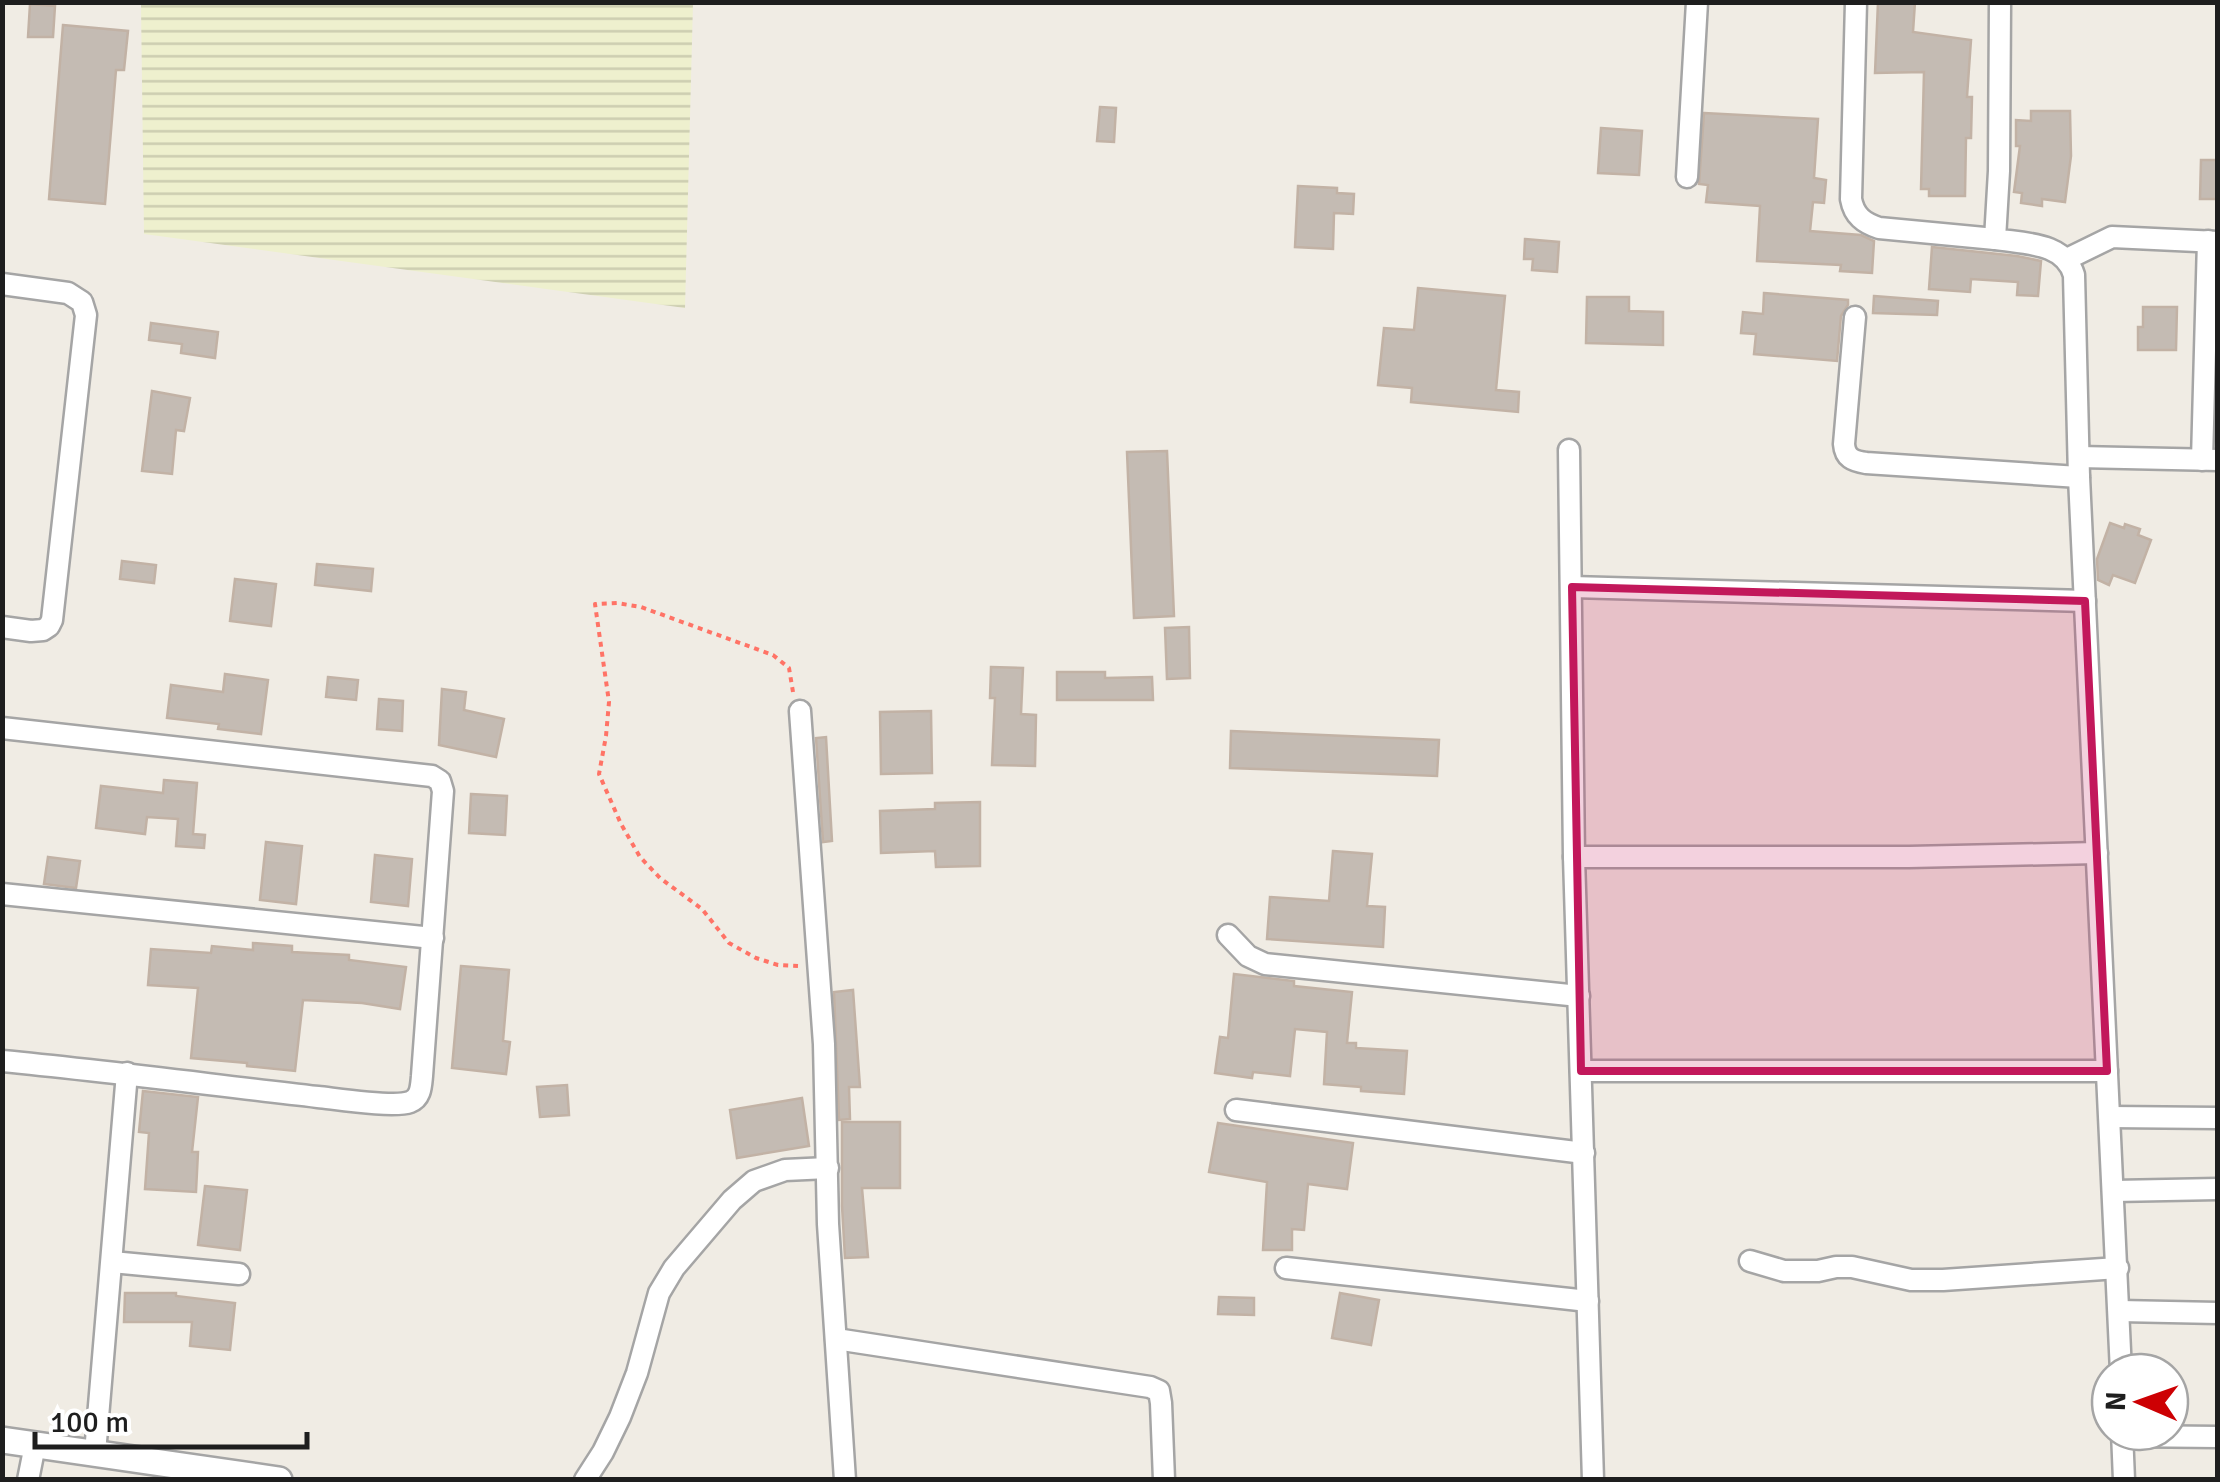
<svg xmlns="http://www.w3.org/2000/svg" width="2220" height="1482" font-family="Signika,sans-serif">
<defs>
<pattern id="farmland-rules" width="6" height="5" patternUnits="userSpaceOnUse" patternTransform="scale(2.5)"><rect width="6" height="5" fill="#eef0ce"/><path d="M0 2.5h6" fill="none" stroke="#cccdb0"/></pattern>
</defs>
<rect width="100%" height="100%" fill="#f0ece4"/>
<!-- farmland -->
<polygon fill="url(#farmland-rules)" points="116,3 693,3 685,308 144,234 141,5"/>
<!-- building -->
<g fill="#c4bbb3" stroke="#c2b2a5" stroke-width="2.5">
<polygon points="1878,2 1915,2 1913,32 1971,40 1967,97 1972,97 1971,138 1966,138 1965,196 1929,196 1929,189 1921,189 1924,72 1875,73"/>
<polygon points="30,4 55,6 53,37 28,37"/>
<polygon points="63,25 128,31 124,70 116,70 105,204 49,199"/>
<polygon points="1100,107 1116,108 1114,142 1097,141"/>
<polygon points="2031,111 2070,111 2071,156 2065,202 2042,199 2042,206 2021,203 2022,193 2014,192 2020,146 2016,146 2016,120 2031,121"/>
<polygon points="1704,113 1818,119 1814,178 1826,180 1824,203 1813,202 1810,231 1861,235 1874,241 1872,273 1840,271 1841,265 1757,261 1760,206 1706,202 1708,185 1699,184"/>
<polygon points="1601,128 1642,131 1639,175 1598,173"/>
<polygon points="2201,160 2218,160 2218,199 2200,199"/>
<polygon points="1298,186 1337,188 1337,193 1354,194 1353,214 1334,213 1333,249 1295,247"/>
<polygon points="1525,239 1559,242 1557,272 1532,270 1533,259 1524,259"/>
<polygon points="1932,247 2017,256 2041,261 2038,296 2017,295 2018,282 1971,279 1970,292 1929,289"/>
<polygon points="1418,288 1505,296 1496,390 1519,392 1518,412 1411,402 1412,388 1378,385 1384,328 1414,330"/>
<polygon points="1764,293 1848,300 1848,305 1841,316 1837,361 1754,354 1756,334 1741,333 1743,312 1763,314"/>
<polygon points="1874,296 1938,301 1937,315 1873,313"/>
<polygon points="1587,297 1629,297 1629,311 1663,312 1663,345 1586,343"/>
<polygon points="2143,307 2177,307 2176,350 2138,350 2138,327 2143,327"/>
<polygon points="151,323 218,332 215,358 181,353 182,344 149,340"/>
<polygon points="152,391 190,398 184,431 176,430 172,474 142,471"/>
<polygon points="1167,451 1174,616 1134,618 1127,452"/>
<polygon points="2110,523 2124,528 2125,524 2140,529 2138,535 2151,540 2135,583 2113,575 2109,585 2098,580 2097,559"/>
<polygon points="122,561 156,565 154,583 120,579"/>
<polygon points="317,564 373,569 371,591 315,585"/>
<polygon points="235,579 276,584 271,626 230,621"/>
<polygon points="1189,627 1190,678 1167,679 1165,628"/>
<polygon points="991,667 1023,668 1021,714 1036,715 1035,766 992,765 995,698 990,698"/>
<polygon points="1057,672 1105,672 1105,678 1152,677 1153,700 1057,700"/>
<polygon points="225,674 268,680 261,734 218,729 219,724 167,718 171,685 223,692"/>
<polygon points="328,677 358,680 356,700 326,697"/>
<polygon points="442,689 466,692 464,710 504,719 496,757 439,745"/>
<polygon points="379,699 403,701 402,731 377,729"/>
<polygon points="931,711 932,773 881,774 880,712"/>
<polygon points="1231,731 1439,740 1437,776 1230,768"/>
<polygon points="826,737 832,841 823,842 816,738"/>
<polygon points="164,780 197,783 193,834 205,835 204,848 176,846 178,819 147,817 145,834 96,828 101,786 163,793"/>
<polygon points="471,794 507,796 505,835 469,833"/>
<polygon points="980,802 980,866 936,867 935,851 881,853 880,811 935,809 935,803"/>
<polygon points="266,842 302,846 296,904 260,900"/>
<polygon points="1333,851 1372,854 1367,906 1385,907 1383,947 1267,939 1270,897 1329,901"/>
<polygon points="375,855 412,859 408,906 371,902"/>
<polygon points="48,857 80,861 76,888 44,884"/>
<polygon points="253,943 292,946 292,952 349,955 349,960 406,967 400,1009 362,1003 303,1000 295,1071 247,1066 247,1063 191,1058 198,988 148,985 151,949 211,953 212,946 253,950"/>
<polygon points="461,966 509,970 503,1041 510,1042 506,1074 452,1068"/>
<polygon points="1234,974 1294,981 1294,986 1352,992 1347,1043 1356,1043 1356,1048 1407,1051 1404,1094 1361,1091 1361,1087 1324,1084 1327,1032 1295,1029 1290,1076 1253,1072 1252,1078 1215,1073 1220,1037 1228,1038"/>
<polygon points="853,990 860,1087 849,1087 850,1119 839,1120 834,992"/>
<polygon points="567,1085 569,1115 540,1117 537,1087"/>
<polygon points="143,1091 198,1097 192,1152 198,1152 196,1192 145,1189 149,1133 139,1132"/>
<polygon points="802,1098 809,1146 737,1158 730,1110"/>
<polygon points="842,1122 900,1122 900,1188 862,1188 868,1257 845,1258 842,1206"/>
<polygon points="1218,1123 1353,1143 1347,1189 1308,1184 1304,1230 1292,1229 1292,1250 1263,1250 1267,1182 1209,1172"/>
<polygon points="205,1186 247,1190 240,1250 198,1245"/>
<polygon points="125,1293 176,1293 176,1296 235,1303 230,1350 190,1346 192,1322 124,1322"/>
<polygon points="1340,1293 1379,1300 1371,1345 1332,1338"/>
<polygon points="1219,1297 1254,1298 1254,1315 1218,1314"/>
</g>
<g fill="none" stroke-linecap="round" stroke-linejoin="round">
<!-- minor casing -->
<g stroke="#a5a5a5" stroke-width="25">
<g id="minor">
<path d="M1856 2 1851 199C1854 216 1864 223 1879 228L1995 239"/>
<path d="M2000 2 1999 171 1995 239C2025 244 2064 242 2074 275L2079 477 2121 1372"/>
<polyline points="1687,177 1697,2"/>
<polyline points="2067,259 2112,237 2218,242"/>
<polyline points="2,284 68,293 82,302 86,315 52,620 49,626 43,630 31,631 2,627"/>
<path d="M1855 317 1844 444C1845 458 1853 461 1866 463L2079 477"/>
<polyline points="1569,450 1574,857 1593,1480"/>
<polyline points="2079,457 2218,460"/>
<polyline points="2202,460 2208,241"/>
<polyline points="1572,587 2085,601"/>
<polyline points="800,711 824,1044 828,1224 845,1480"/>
<path d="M2 728 432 776 440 781 443 791 422 1076C421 1086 421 1098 410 1102 394 1108 337 1099 318 1097 212 1085 108 1071 2 1061"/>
<polyline points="1574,857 1909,857 2097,853"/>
<polyline points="2,894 433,938"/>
<polyline points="1228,935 1248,956 1265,964 1579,996"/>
<polyline points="1581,1071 2107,1071"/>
<polyline points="1236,1110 1584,1153"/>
<polyline points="2110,1117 2218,1118"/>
<polyline points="2114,1191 2218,1189"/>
<polyline points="1750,1261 1784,1271 1818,1271 1836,1267 1852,1267 1911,1280 1943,1280 2118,1268"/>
<polyline points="112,1262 239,1274"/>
<polyline points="1286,1268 1588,1301"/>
<polyline points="2120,1311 2218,1313"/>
<polyline points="836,1339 1150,1387 1159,1391 1161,1403 1164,1480"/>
<polyline points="2122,1432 2124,1480"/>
<polyline points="2123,1436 2218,1437"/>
<polyline points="95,1453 127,1073"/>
<polyline points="28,1480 35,1445"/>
<polyline points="585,1480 603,1452 620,1417 637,1373 659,1293 674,1268 732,1200 754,1181 785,1170 828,1168"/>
</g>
</g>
<!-- tertiary casing -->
<g stroke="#a5a5a5" stroke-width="30">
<polyline id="tertiary" points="2,1440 279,1480"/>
</g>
<!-- path -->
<polyline stroke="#ff7366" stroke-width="4" stroke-dasharray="5 5" stroke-linecap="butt" points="793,692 789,668 773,655 641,607 617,603 595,604 609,702 606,736 599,774 621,824 640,857 660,878 702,909 729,943 756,958 778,965 798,966"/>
<!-- minor -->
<use href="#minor" stroke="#fff" stroke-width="20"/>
<!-- tertiary -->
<use href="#tertiary" stroke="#fff" stroke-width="25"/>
</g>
<!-- marked area -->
<path fill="#c2185b" fill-opacity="0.2" stroke="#c2185b" stroke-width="8" stroke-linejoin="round" d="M1572 587 2085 601 2107 1071H1581Z"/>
<!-- border -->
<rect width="2220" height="1482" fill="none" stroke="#1e1e1e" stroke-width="10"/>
<!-- north arrow -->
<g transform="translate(2140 1402) rotate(272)"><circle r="48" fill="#ffffff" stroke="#a5a5a5" stroke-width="2.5"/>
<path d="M0-8L18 38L0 25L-18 38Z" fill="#cd0003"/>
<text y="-15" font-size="28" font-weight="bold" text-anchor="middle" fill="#1e1e1e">N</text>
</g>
<!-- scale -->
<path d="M35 1432v15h272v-15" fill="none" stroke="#1e1e1e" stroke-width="5"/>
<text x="50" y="1432" font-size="30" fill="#1e1e1e" stroke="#ffffff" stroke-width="8" paint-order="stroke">100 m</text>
</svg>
